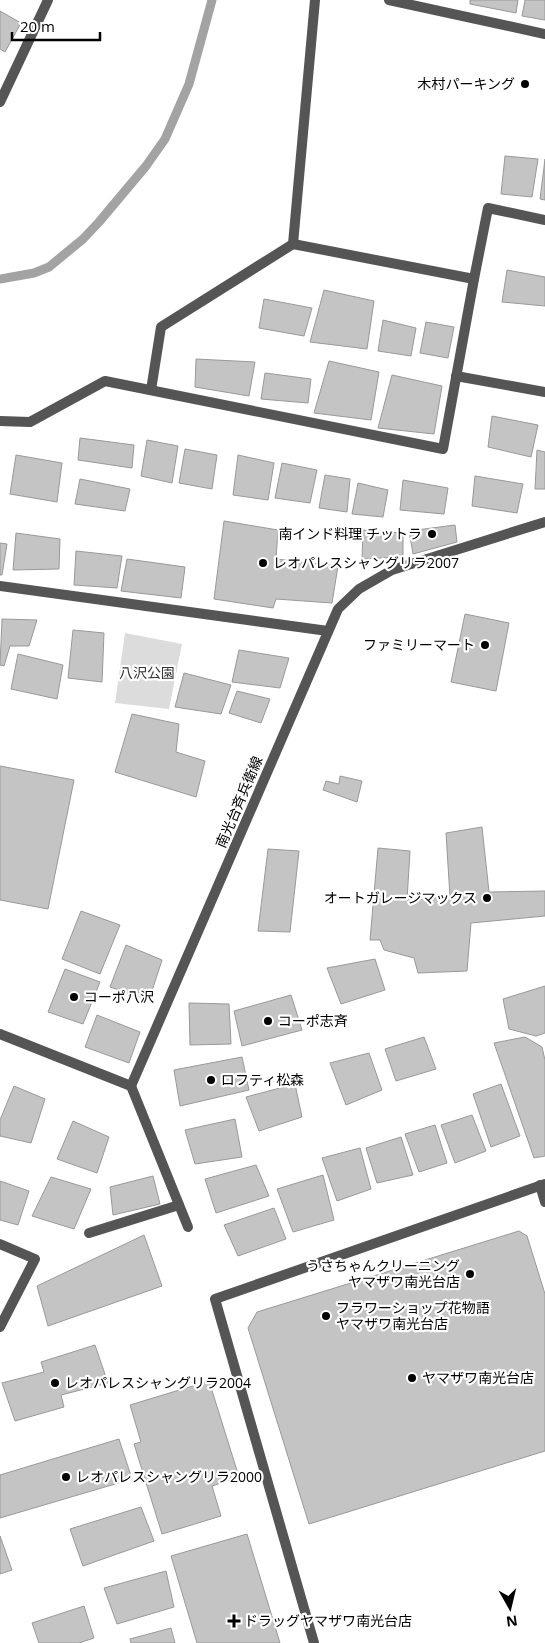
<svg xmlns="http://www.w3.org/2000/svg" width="545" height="1643" font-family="'Open Sans','Noto Sans JP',sans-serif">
<rect width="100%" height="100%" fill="#fff"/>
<!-- green -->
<polygon fill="#dcdcdc" points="125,633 182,644 169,709 115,703"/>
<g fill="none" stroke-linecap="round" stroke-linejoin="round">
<!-- stream -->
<polyline stroke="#a3a3a3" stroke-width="9" points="0,279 34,273 49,267 83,239 99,222 146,166 165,139 189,84 212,0"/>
</g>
<!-- building -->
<g fill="#c4c4c4" stroke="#999">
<polygon points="470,0 518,0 516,13 470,4"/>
<polygon points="525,0 545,0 545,20 522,16"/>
<polygon points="0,11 21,23 5,52 0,49"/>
<polygon points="505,156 538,159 532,197 501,194"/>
<polygon points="545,159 545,200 540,199"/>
<polygon points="507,270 545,277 545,306 502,302"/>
<polygon points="324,290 374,301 367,349 310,342"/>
<polygon points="264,299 312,308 304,336 259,328"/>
<polygon points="383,320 416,328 411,356 378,351"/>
<polygon points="426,322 454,327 448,358 420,353"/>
<polygon points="196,359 255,362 249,396 195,387"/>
<polygon points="329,361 379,372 371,420 314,413"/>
<polygon points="265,373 311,379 308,403 261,399"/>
<polygon points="392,375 442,386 434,434 378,428"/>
<polygon points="492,416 538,425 531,457 488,447"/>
<polygon points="80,438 134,445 132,468 78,460"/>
<polygon points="147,440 178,446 172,483 141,476"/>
<polygon points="185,449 217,455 212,489 179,483"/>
<polygon points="537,450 545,452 545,489 535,489"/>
<polygon points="16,455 62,463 57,502 10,494"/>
<polygon points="238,455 274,463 268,500 233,495"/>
<polygon points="282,463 317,470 310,503 275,498"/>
<polygon points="325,475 350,479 347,512 319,508"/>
<polygon points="475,476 523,484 517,513 472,506"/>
<polygon points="80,479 130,489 125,511 75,504"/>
<polygon points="403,480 448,488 444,514 400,510"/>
<polygon points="358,483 388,490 383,517 352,514"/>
<polygon points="224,521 278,530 276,559 338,566 332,603 276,599 273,608 214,599"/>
<polygon points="455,525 457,542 413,554 409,531"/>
<polygon points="363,530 403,533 403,557 362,559"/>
<polygon points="16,533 60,539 59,569 13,570"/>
<polygon points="0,543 7,544 2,575 0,575"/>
<polygon points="76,551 122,556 117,588 74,585"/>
<polygon points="127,559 185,567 181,598 121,591"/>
<polygon points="465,614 509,623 496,691 451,682"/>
<polygon points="2,619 37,620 29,646 10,646 4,666 0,665"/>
<polygon points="73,630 104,633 102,682 68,678"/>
<polygon points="239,650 289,658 280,688 232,682"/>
<polygon points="18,654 63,665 57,699 11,689"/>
<polygon points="184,673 231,685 221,714 175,707"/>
<polygon points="237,691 270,699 261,723 229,713"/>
<polygon points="132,714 179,724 176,752 205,761 196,797 115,772"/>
<polygon points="0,766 74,780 48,909 0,900"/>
<polygon points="340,776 362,781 357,802 323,790 326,781 339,784"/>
<polygon points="482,827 489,892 545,891 545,916 471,923 467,971 418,973 414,958 384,950 380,940 370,940 378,848 410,851 407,900 450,897 446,833"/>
<polygon points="268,849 299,851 290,932 258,931"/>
<polygon points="81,911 120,925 100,974 62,959"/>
<polygon points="126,945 162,960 149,1000 110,987"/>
<polygon points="375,959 385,990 341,1004 327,968"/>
<polygon points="65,969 100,982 83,1024 48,1012"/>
<polygon points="545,986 545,1033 536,1036 509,1029 503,999"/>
<polygon points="291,995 302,1030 242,1046 234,1011"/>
<polygon points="189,1003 229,1004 231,1044 190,1045"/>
<polygon points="97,1015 140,1032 129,1063 85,1047"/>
<polygon points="424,1037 436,1069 396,1081 385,1049"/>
<polygon points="525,1037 542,1047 545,1060 545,1156 534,1158 494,1043"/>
<polygon points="369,1053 382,1090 346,1105 330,1063"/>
<polygon points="242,1057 249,1090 180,1106 174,1070"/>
<polygon points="295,1084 302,1117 259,1131 246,1097"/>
<polygon points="501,1084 520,1136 491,1147 473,1094"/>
<polygon points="14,1086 45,1099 31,1143 0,1136 0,1120"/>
<polygon points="472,1115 486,1151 455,1163 441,1125"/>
<polygon points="235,1119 242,1157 195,1164 185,1130"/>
<polygon points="73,1121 109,1137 97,1173 57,1159"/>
<polygon points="435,1125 447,1163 419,1172 405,1134"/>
<polygon points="401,1137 413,1175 377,1183 366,1148"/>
<polygon points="360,1148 371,1189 337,1201 322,1158"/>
<polygon points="256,1165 269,1196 216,1213 205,1179"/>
<polygon points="323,1175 334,1220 293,1232 277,1189"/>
<polygon points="153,1176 160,1204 113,1215 110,1187"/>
<polygon points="51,1177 91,1189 74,1229 32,1216"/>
<polygon points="0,1181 29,1191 18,1225 0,1220"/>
<polygon points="274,1208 286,1239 238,1256 224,1225"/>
<polygon points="519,1231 527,1236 545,1294 545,1451 309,1524 248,1328 257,1312"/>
<polygon points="144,1235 162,1286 48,1326 37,1286"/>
<polygon points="95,1345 108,1383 61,1395 64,1407 15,1421 2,1383 44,1372 41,1362"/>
<polygon points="209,1381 239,1477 212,1486 221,1516 162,1534 134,1444 141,1442 130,1405"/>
<polygon points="119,1439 132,1479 0,1518 0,1475"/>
<polygon points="141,1507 154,1541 83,1566 70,1529"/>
<polygon points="247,1534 280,1643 197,1643 171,1556"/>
<polygon points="0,1536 12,1570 0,1574"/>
<polygon points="166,1571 174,1607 117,1624 104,1588"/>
<polygon points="84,1606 94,1638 79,1643 39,1643 32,1623"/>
<polygon points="171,1628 175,1643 131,1643 130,1639"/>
</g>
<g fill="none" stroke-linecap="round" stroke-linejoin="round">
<!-- minor -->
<g stroke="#555" stroke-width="10">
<polyline points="389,0 545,34"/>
<polyline points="0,102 48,0"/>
<polyline points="293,244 474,279"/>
<polyline points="456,376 545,392"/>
<polyline points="151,390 161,327 293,244 315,0"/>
<polyline points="0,421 30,422 105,381 443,449 474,279 488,208 545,220"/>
<polyline points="0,586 328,631"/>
<polyline points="131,1086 188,1227"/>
<polyline points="540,1185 545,1202"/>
<polyline points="89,1233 179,1205"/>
<polyline points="0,1244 35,1259 0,1327"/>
<polyline points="314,1643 215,1299 545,1184"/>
</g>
<!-- tertiary -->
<polyline stroke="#555" stroke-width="10" points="0,1034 131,1086 338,609 359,589 392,570 545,522"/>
</g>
<!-- markers -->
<g fill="#000" stroke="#fff" stroke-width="2">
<circle cx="525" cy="84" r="5"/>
<circle cx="432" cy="534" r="5"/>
<circle cx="263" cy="563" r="5"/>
<circle cx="485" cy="645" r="5"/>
<circle cx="487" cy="898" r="5"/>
<circle cx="74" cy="997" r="5"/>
<circle cx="268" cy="1021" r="5"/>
<circle cx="211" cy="1080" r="5"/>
<circle cx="470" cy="1274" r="5"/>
<circle cx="326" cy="1316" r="5"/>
<circle cx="412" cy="1378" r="5"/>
<circle cx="55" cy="1383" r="5"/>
<circle cx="66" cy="1477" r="5"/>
<path d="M231.5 1613.5h5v5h5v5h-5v5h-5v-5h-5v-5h5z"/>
</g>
<g text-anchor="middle" stroke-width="4.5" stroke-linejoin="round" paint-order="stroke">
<!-- poi labels -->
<g font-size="14" fill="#000" stroke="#fff" text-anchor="start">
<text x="515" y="89" text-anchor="end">木村パーキング</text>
<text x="422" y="539" text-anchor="end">南インド料理 チットラ</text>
<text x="273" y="568">レオパレスシャングリラ2007</text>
<text x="475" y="650" text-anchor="end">ファミリーマート</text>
<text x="477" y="903" text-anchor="end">オートガレージマックス</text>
<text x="84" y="1002">コーポ八沢</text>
<text x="278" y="1026">コーポ志斉</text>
<text x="221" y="1085">ロフティ松森</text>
<text x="460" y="1271" text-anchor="end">うさちゃんクリーニング<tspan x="460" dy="16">ヤマザワ南光台店</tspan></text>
<text x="336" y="1313">フラワーショップ花物語<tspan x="336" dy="16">ヤマザワ南光台店</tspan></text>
<text x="422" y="1383">ヤマザワ南光台店</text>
<text x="65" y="1388">レオパレスシャングリラ2004</text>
<text x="76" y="1482">レオパレスシャングリラ2000</text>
<text x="244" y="1626">ドラッグヤマザワ南光台店</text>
</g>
<!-- park labels -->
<g font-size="14" fill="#333" stroke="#fff">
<text x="147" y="678">八沢公園</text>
</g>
<!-- street labels -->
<g font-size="14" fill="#000" stroke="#fff">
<text transform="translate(239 802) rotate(-67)" y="5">南光台斉兵衛線</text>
</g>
</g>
<!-- north arrow -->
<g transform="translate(510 1608) rotate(172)" stroke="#ffffff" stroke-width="4" paint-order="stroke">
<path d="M0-4L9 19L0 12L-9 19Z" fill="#000000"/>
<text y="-8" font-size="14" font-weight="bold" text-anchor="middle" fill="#000000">N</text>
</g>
<!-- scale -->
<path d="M12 32v8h88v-8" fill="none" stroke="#000000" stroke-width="2.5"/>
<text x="20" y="32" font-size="15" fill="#000000" stroke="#ffffff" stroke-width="4" paint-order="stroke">20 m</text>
</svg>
